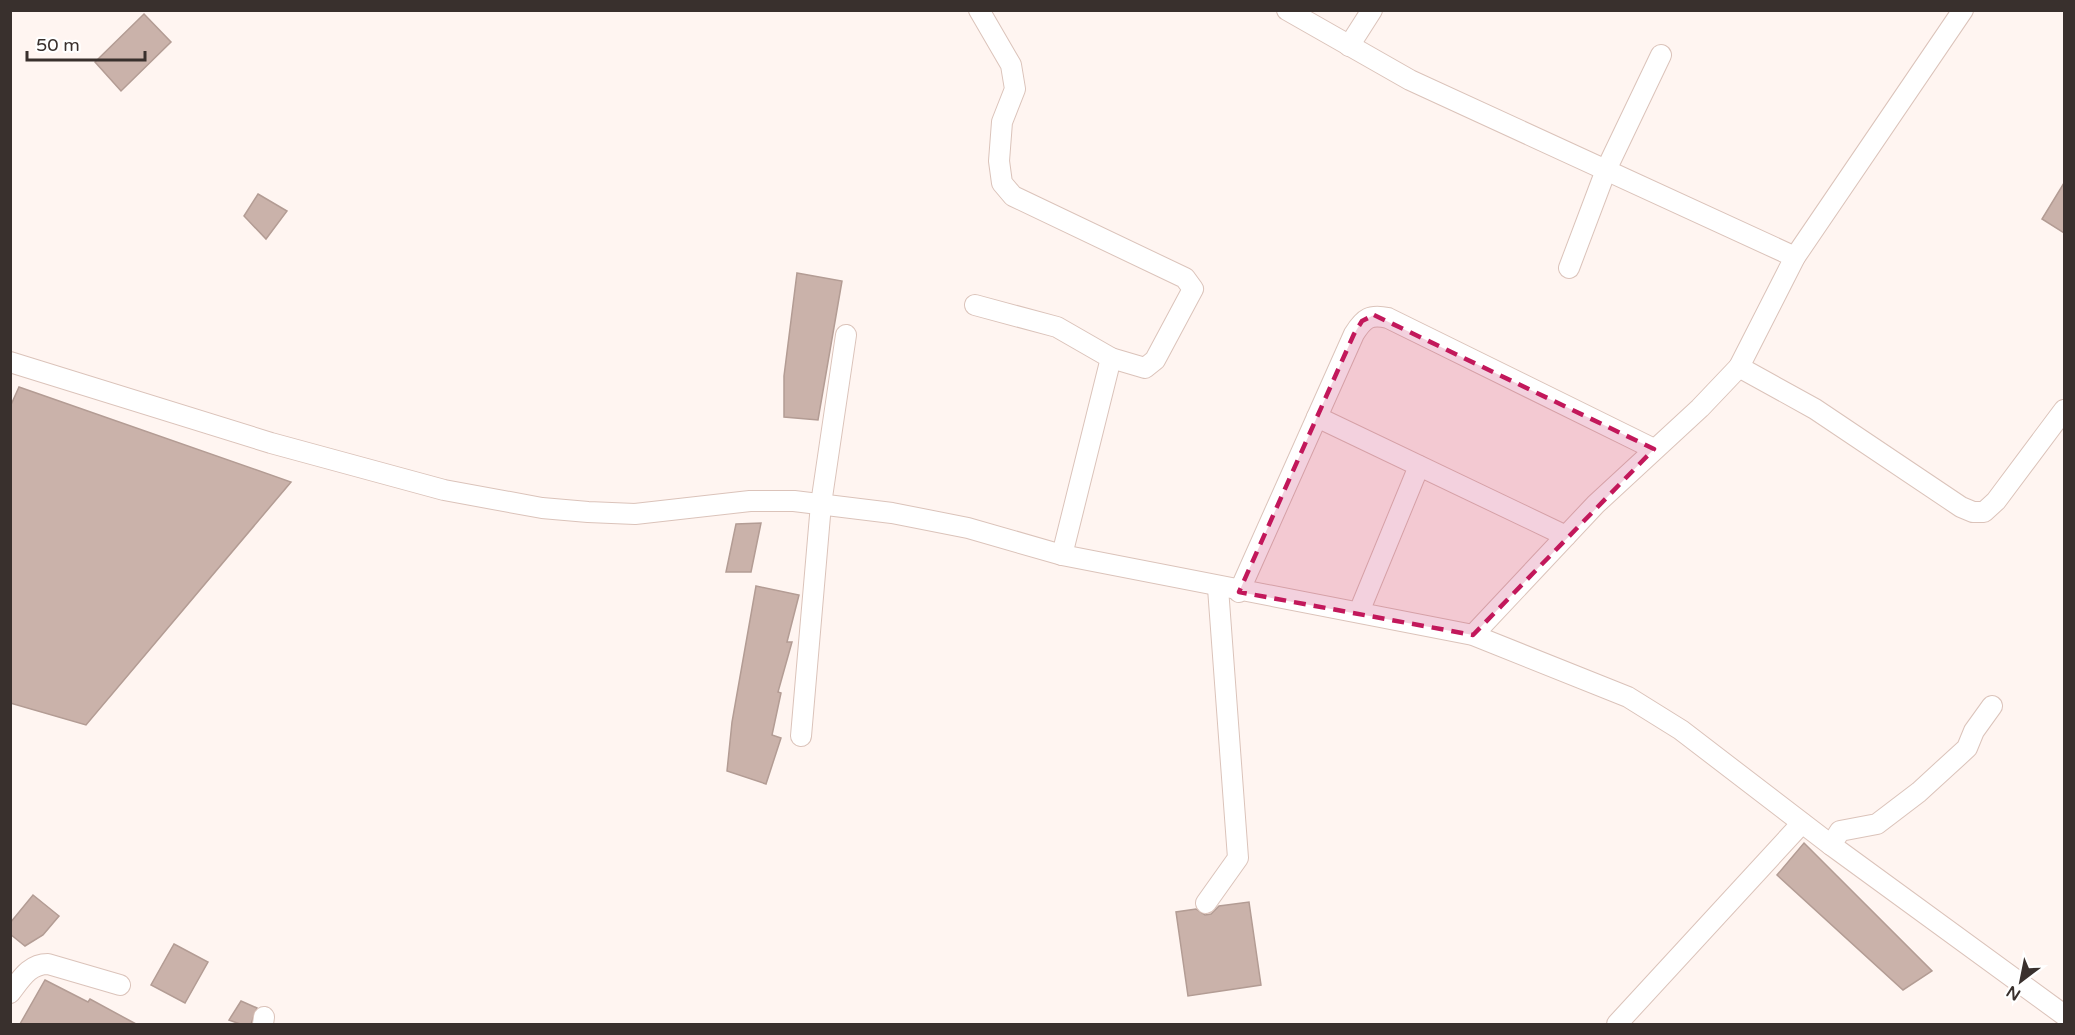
<svg xmlns="http://www.w3.org/2000/svg" width="2075" height="1035" font-family="'Varela Round',sans-serif">
<rect width="100%" height="100%" fill="#fff5f1"/>
<!-- building -->
<g fill="#cab2aa" stroke="#b39c94" stroke-width="1.5">
<polygon points="144,14 171,42 121,91 95,62"/>
<polygon points="2064,183 2064,233 2042,219"/>
<polygon points="258,194 287,211 266,239 244,216"/>
<polygon points="797,273 842,281 818,420 784,417 784,376"/>
<polygon points="19,387 291,482 86,725 10,703 10,407"/>
<polygon points="761,523 751,572 726,572 736,524"/>
<polygon points="756,586 799,595 787,642 792,642 778,692 781,693 772,735 781,738 766,784 727,771 732,722"/>
<polygon points="1804,843 1932,971 1903,990 1777,875"/>
<polygon points="33,895 59,916 43,935 25,946 10,934 10,923"/>
<polygon points="1249,902 1261,985 1188,996 1176,912 1196,909 1205,915 1211,914 1219,906"/>
<polygon points="174,944 208,962 185,1003 151,985"/>
<polygon points="45,980 88,1002 90,999 136,1024 20,1024"/>
<polygon points="241,1001 257,1008 251,1024 240,1024 229,1020"/>
</g>
<g fill="none" stroke-linecap="round" stroke-linejoin="round">
<!-- minor casing -->
<g stroke="#dbc3ba" stroke-width="22">
<g id="minor">
<polyline points="979,10 1011,65 1015,89 1002,122 999,161 1002,183 1013,196 1185,278 1193,289 1155,360 1145,368 1111,358"/>
<polyline points="1287,10 1410,80 1795,257"/>
<polyline points="1349,46 1372,10"/>
<polyline points="1569,268 1606,170 1661,55"/>
<polyline points="975,305 1057,327 1111,358 1062,555"/>
<polyline points="10,362 271,443 444,490 542,508 588,512 635,514 750,501 794,501 892,513 968,528 1062,555 1473,635 1628,697 1681,730 1831,845 2064,1015"/>
<polyline points="1739,367 1795,257 1963,10"/>
<polyline points="1317,417 1566,536"/>
<path d="M1239 592 1354 334C1364 318 1370 314 1388 318L1654 449"/>
<polyline points="1359,612 1419,466"/>
<polyline points="1473,635 1596,504 1700,408 1739,367 1815,409 1961,507 1973,512 1984,512 1996,501 2064,410"/>
<polyline points="801,736 821,504 846,335"/>
<polyline points="1831,845 1840,831 1877,824 1919,792 1967,748 1974,731 1992,706"/>
<polyline points="1206,903 1238,858 1218,588"/>
<path d="M10 993C21 979 29 964 48 964L120 985"/>
<polyline points="263,1024 264,1017"/>
<polyline points="1617,1024 1802,823"/>
</g>
</g>
<!-- minor -->
<use href="#minor" stroke="#fff" stroke-width="20"/>
</g>
<!-- marked area -->
<path fill="#c2185b" fill-opacity="0.2" stroke="#c2185b" stroke-width="4.5" stroke-dasharray="12 8" stroke-linejoin="round" d="M1374 315 1654 449 1473 635 1239 592 1354 334 1362 321Z"/>
<!-- border -->
<rect width="2075" height="1035" fill="none" stroke="#39302d" stroke-width="24"/>
<!-- north arrow -->
<g transform="translate(2021 981) rotate(212)" stroke="#ffffff" stroke-width="4.5" paint-order="stroke">
<path d="M0-4.5L10 22L0 15L-10 22Z" fill="#39302d"/>
<text y="-9" font-size="16" font-weight="bold" text-anchor="middle" fill="#39302d">N</text>
</g>
<!-- scale -->
<path d="M27 51v9h118v-9" fill="none" stroke="#39302d" stroke-width="3"/>
<text x="36" y="51" font-size="18" fill="#39302d" stroke="#ffffff" stroke-width="4.5" paint-order="stroke">50 m</text>
</svg>
